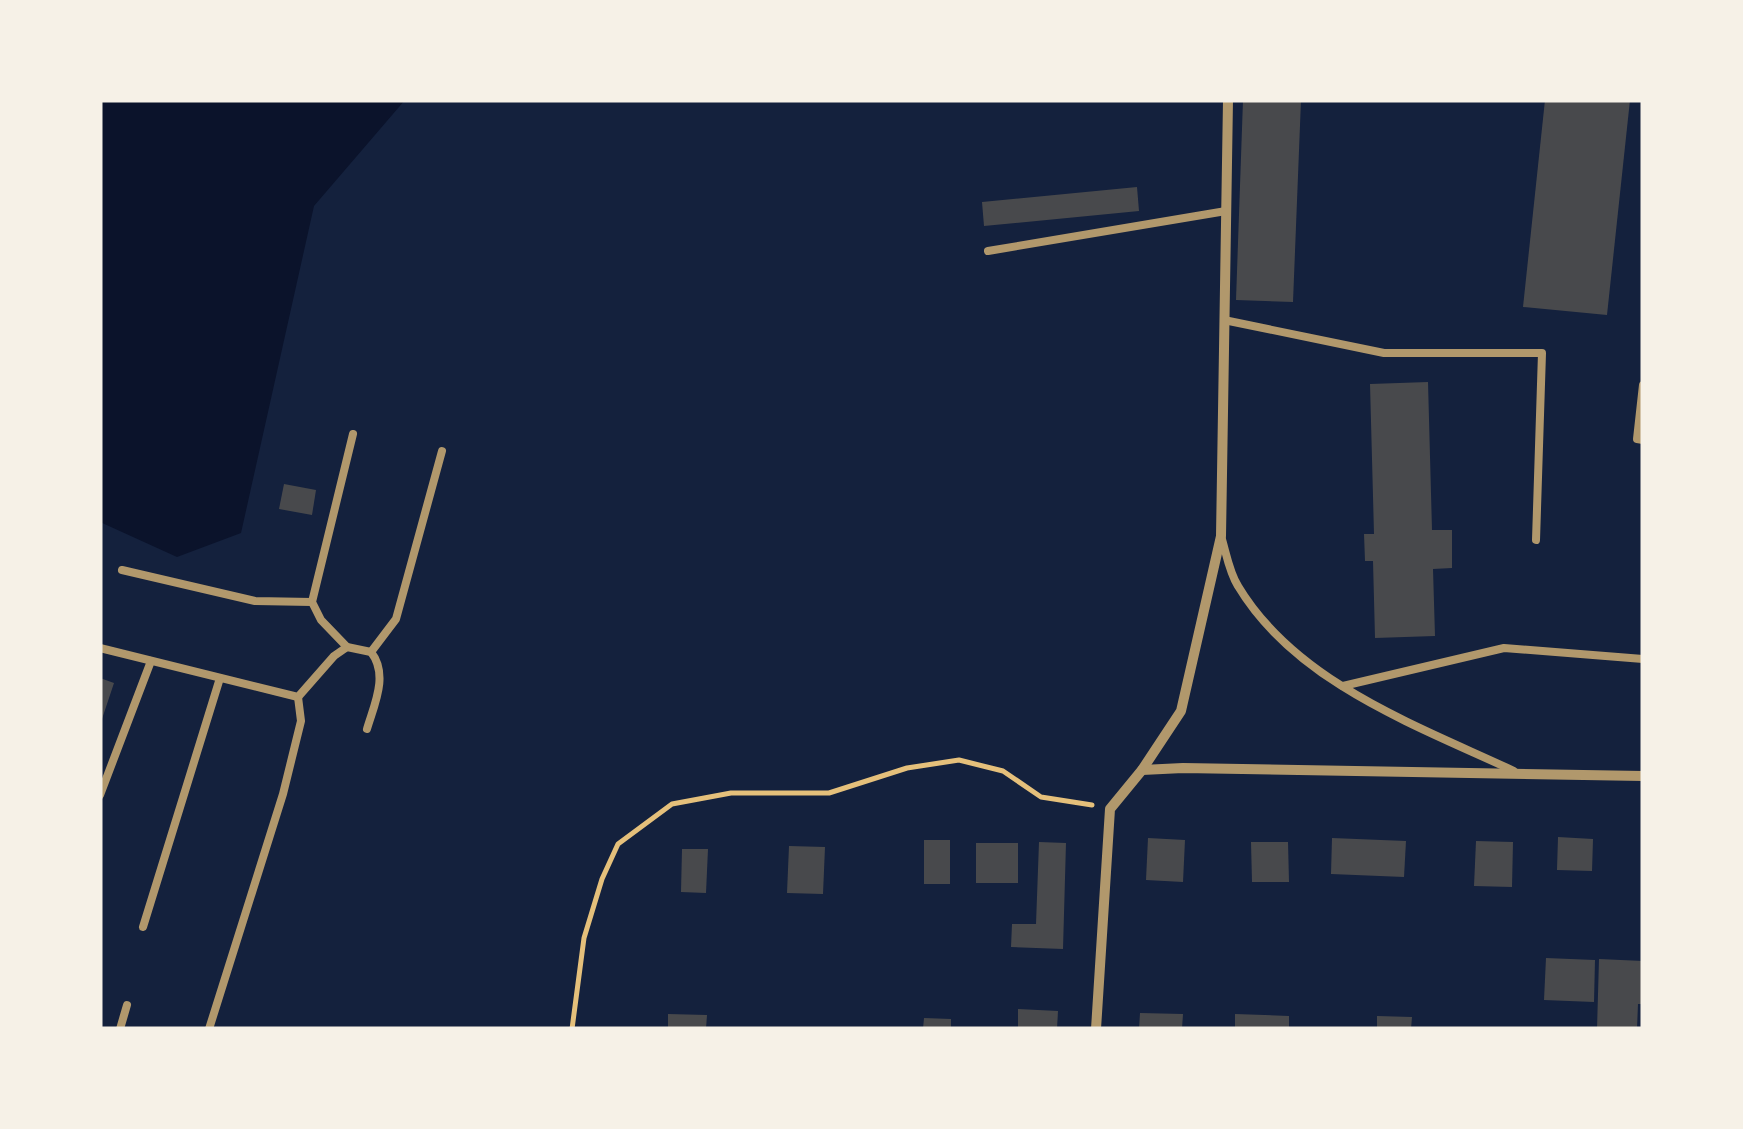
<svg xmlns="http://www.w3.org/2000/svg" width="1743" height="1129" font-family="'Fira Sans',sans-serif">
<rect width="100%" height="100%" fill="#14213d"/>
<!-- water -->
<polygon fill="#0b132b" points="100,100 405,100 314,206 241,533 177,557 100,522"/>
<!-- building -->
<g fill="#48494c">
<polygon points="1243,100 1301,100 1293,302 1236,300"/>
<polygon points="1545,100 1630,100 1607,315 1523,307"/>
<polygon points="1137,187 1139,211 984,226 982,202"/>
<polygon points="1428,382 1432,530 1452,530 1452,568 1433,569 1435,636 1375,638 1373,561 1365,561 1364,534 1374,534 1370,384"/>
<polygon points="284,484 316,490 312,515 279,509"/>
<polygon points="100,678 114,683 101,722 100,722"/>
<polygon points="1558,837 1593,839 1592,871 1557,870"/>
<polygon points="1148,838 1185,840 1183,882 1146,880"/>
<polygon points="1332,838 1406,841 1404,877 1331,874"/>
<rect x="924" y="840" width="26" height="44"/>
<polygon points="1476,841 1513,842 1512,887 1474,886"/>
<polygon points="1039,842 1066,843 1063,949 1011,947 1012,924 1036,924"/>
<polygon points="1251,842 1288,842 1289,882 1252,882"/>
<rect x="976" y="843" width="42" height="40"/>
<polygon points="789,846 825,847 823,894 787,893"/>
<polygon points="682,849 708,849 706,893 681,892"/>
<polygon points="1546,958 1595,960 1594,1002 1544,1000"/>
<polygon points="1599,959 1643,961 1643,1004 1638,1004 1637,1029 1597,1029"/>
<polygon points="1018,1009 1058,1011 1057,1029 1018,1029"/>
<polygon points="1140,1013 1183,1014 1182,1029 1139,1029"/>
<polygon points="668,1014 707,1015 706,1029 668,1029"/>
<polygon points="1235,1014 1289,1016 1289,1029 1235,1029"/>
<polygon points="1377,1016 1412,1017 1411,1029 1377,1029"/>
<polygon points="924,1018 951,1019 951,1029 923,1029"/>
</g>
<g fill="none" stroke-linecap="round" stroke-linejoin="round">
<!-- path -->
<polyline stroke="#e5c07b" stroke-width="5" points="572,1029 584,938 602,879 618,844 672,804 731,793 829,793 907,768 959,760 1003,771 1041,797 1092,805"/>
<!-- service -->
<g stroke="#b1986c" stroke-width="8">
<polyline points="988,251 1226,211"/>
<polyline points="1224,320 1384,353 1542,353 1536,540"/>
<polyline points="1643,385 1637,439 1643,440"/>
<path d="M1221 536C1226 552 1229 572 1238 586 1296 683 1418 726 1514 771"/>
<polyline points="122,570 255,601 312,602"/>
<polyline points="347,647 321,620 312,602 353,434"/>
<path d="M100 648 298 697 334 656 347 647 371 652C389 675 374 705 367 729"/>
<polyline points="371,652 396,619 442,451"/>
<polyline points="1343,686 1504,648 1643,659"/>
<polyline points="100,795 151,661"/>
<polyline points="143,927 220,678"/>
<polyline points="120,1029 127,1005"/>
<polyline points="209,1029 283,794 301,721 298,697"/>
</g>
<!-- minor -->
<g stroke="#b1986c" stroke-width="10">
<polyline points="1142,770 1183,768 1643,776"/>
<polyline points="1096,1029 1110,809 1142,770 1181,711 1221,536 1228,100"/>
</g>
</g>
<!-- border -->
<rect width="1743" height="1129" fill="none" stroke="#f6f1e7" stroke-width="205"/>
</svg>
